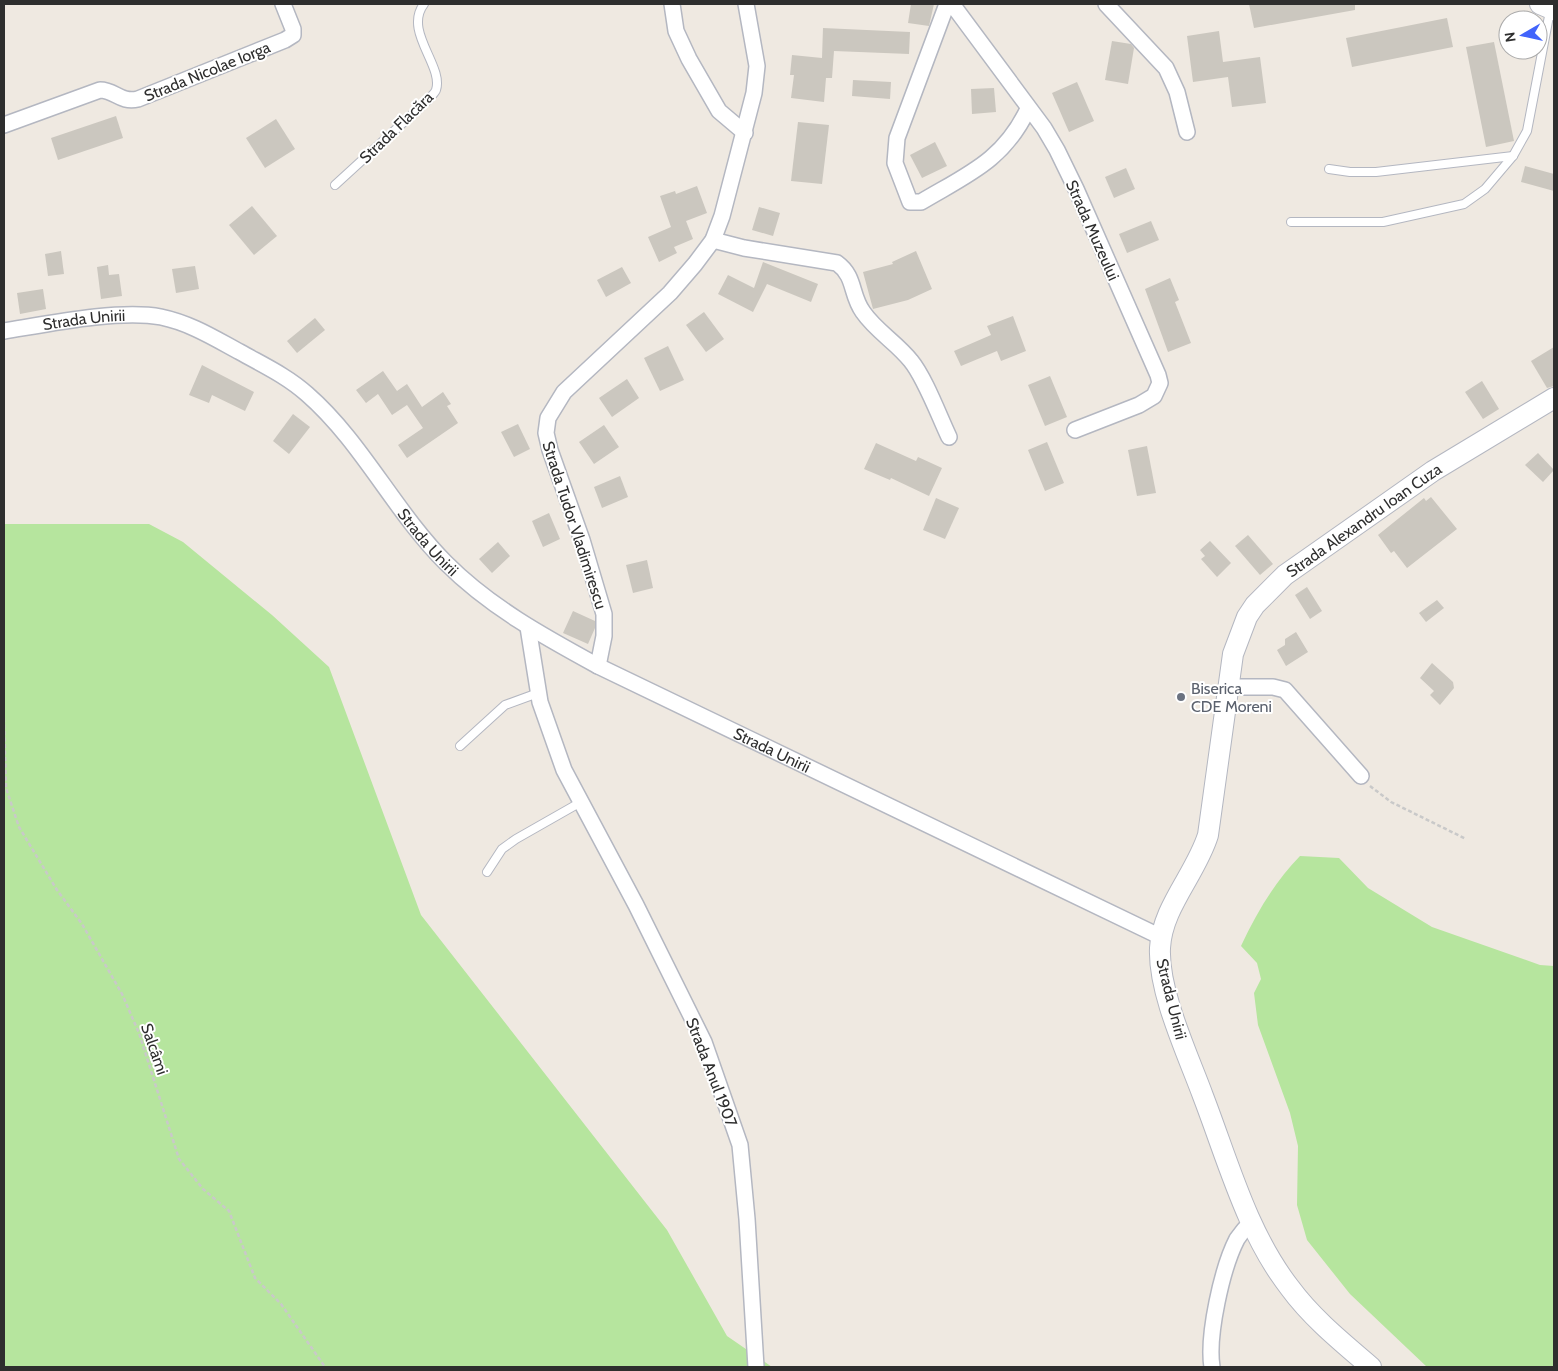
<svg xmlns="http://www.w3.org/2000/svg" width="1558" height="1371" font-family="Cabin,sans-serif">
<rect width="100%" height="100%" fill="#efe9e1"/>
<!-- green -->
<g fill="#b6e59e">
<polygon points="4,524 149,524 183,542 272,615 329,667 421,915 667,1230 727,1336 772,1367 4,1367"/>
<path d="M1300 856 1339 858 1368 888 1432 927 1540 965 1554 966V1367H1427L1350 1294 1307 1240 1297 1205 1298 1146 1290 1113 1258 1025 1254 993 1261 979 1257 963 1241 946C1257 912 1274 883 1300 856Z"/>
</g>
<!-- building -->
<g fill="#cbc7bf">
<polygon points="911,4 934,4 929,26 908,23"/>
<polygon points="1249,4 1355,4 1355,10 1254,28"/>
<polygon points="1447,18 1453,47 1352,67 1346,38"/>
<polygon points="823,28 910,32 909,54 834,51 832,78 826,78 824,102 791,98 794,75 790,75 792,55 822,58"/>
<polygon points="1219,31 1223,62 1260,57 1266,103 1232,107 1228,77 1193,82 1187,36"/>
<polygon points="1112,41 1131,44 1134,48 1128,84 1105,80"/>
<polygon points="1494,42 1514,141 1486,147 1466,47"/>
<polygon points="853,80 891,82 890,99 852,96"/>
<polygon points="1077,82 1094,121 1069,132 1052,93"/>
<polygon points="994,88 996,112 972,114 971,89"/>
<polygon points="116,116 123,138 58,160 51,138"/>
<polygon points="276,119 295,149 265,168 246,138"/>
<polygon points="798,122 829,125 822,184 791,181"/>
<polygon points="935,142 947,166 922,178 910,155"/>
<polygon points="1525,166 1554,174 1554,191 1521,182"/>
<polygon points="1126,168 1135,189 1114,198 1105,177"/>
<polygon points="697,186 707,213 686,221 693,239 674,247 677,253 659,262 648,237 671,227 660,196 675,191 676,194"/>
<polygon points="252,206 277,236 254,255 229,225"/>
<polygon points="759,207 780,213 773,236 752,230"/>
<polygon points="1151,221 1159,240 1127,253 1119,234"/>
<polygon points="61,251 64,274 48,276 45,254"/>
<polygon points="916,251 932,289 908,300 873,309 863,272 893,264 892,262"/>
<polygon points="763,262 818,284 811,302 767,284 753,312 718,294 728,275 754,288"/>
<polygon points="108,265 109,275 119,274 122,296 101,299 97,267"/>
<polygon points="195,266 199,289 176,293 172,269"/>
<polygon points="622,267 631,283 606,297 597,280"/>
<polygon points="1170,278 1179,300 1175,302 1191,343 1168,352 1145,289"/>
<polygon points="43,289 46,309 20,314 17,293"/>
<polygon points="704,312 724,339 706,352 686,325"/>
<polygon points="1013,316 1026,351 1001,361 997,351 961,366 954,351 991,335 987,326"/>
<polygon points="315,318 325,330 297,353 287,341"/>
<polygon points="668,346 684,380 660,391 644,358"/>
<polygon points="1554,347 1554,386 1547,388 1531,361"/>
<polygon points="202,365 254,392 245,411 212,395 209,403 189,395"/>
<polygon points="383,371 397,391 407,384 422,407 443,392 451,404 447,406 458,423 407,458 398,445 423,428 407,405 392,415 378,394 366,403 356,390"/>
<polygon points="1050,376 1067,417 1045,426 1028,385"/>
<polygon points="627,379 639,398 612,417 599,398"/>
<polygon points="1482,381 1499,409 1483,419 1465,392"/>
<polygon points="293,414 310,427 289,454 273,441"/>
<polygon points="518,424 530,449 514,457 501,432"/>
<polygon points="604,425 619,447 594,464 579,442"/>
<polygon points="1047,442 1064,483 1045,491 1028,450"/>
<polygon points="876,443 916,461 918,457 942,468 929,496 891,478 890,480 864,469"/>
<polygon points="1147,446 1156,493 1137,496 1128,450"/>
<polygon points="1538,453 1554,470 1543,482 1525,465"/>
<polygon points="620,476 628,497 602,508 594,487"/>
<polygon points="1431,497 1457,529 1407,568 1394,551 1391,553 1378,535 1424,498 1426,501"/>
<polygon points="936,498 959,508 945,539 923,530"/>
<polygon points="549,513 560,539 543,547 532,521"/>
<polygon points="1248,535 1273,564 1260,575 1235,546"/>
<polygon points="1210,541 1231,563 1217,577 1201,559 1205,556 1200,550"/>
<polygon points="498,542 510,556 492,573 479,559"/>
<polygon points="647,560 653,588 633,593 626,565"/>
<polygon points="1307,587 1322,611 1310,619 1295,595"/>
<polygon points="1437,600 1444,608 1426,622 1419,613"/>
<polygon points="573,611 595,621 595,628 588,644 563,633"/>
<polygon points="1296,632 1308,652 1286,666 1277,650 1285,645 1285,639"/>
<polygon points="1432,663 1453,682 1454,688 1440,705 1430,695 1434,691 1420,678"/>
</g>
<g fill="none" stroke-linecap="round" stroke-linejoin="round">
<!-- service casing -->
<g stroke="#b4b7c1" stroke-width="10">
<g id="service">
<polyline points="1329,169 1350,172 1376,172 1513,156"/>
<path d="M335 185 429 99C431 96 435 93 436 90 444 66 403 31 424 4"/>
<polyline points="1291,222 1383,222 1464,204 1485,189 1513,156 1527,131 1550,11"/>
<polyline points="460,746 505,705 538,693"/>
<polyline points="487,872 502,849 516,839 581,802"/>
</g>
</g>
<!-- minor casing -->
<g stroke="#b4b7c1" stroke-width="18">
<g id="minor">
<polyline points="672,4 676,31 689,59 719,111 745,133"/>
<path d="M947 4 897 138 895 163 910 202H921C968 174 1003 161 1028 109"/>
<polyline points="952,4 1044,128 1057,150 1076,189 1158,375 1160,383 1154,396 1139,405 1075,430"/>
<polyline points="1106,4 1166,68 1177,92 1187,132"/>
<path d="M4 125 100 90C115 90 120 103 138 99L285 40 293 35V29L283 4"/>
<path d="M713 240 744 248 837 263C856 277 850 294 863 312 876 331 897 343 911 361 925 378 939 416 949 437"/>
<path id="s1" d="M4 331C47 324 119 309 161 317 190 323 214 338 240 352 263 365 287 376 307 394 362 442 394 511 446 563 490 607 543 636 598 666L1161 937"/>
<polyline points="528,627 540,702 564,770 636,905 704,1042 740,1145 747,1219 756,1367"/>
<polyline points="598,666 604,636 604,614 582,540 550,450 546,433 548,418 564,392 670,293 695,264 713,240 722,216 754,93 757,66 746,4"/>
<polyline points="1228,687 1273,687 1285,690 1361,776"/>
<path d="M1212 1367C1207 1336 1222 1268 1237 1239 1241 1233 1247 1226 1252 1221"/>
</g>
</g>
<!-- secondary casing -->
<g stroke="#b4b7c1" stroke-width="22">
<g id="secondary">
<polyline points="1540,4 1554,10"/>
<path id="s2" d="M1371 1367C1343 1343 1312 1318 1290 1288 1247 1233 1228 1161 1203 1096 1188 1055 1158 992 1160 948 1162 907 1196 874 1208 835L1233 654 1247 617 1255 605 1285 575 1433 471 1554 398"/>
</g>
</g>
<!-- path -->
<g stroke="#c9c9c9" stroke-width="2.5" stroke-dasharray="4 2.5" stroke-linecap="butt">
<polyline points="4,718 6,788 19,827 57,890 82,924 122,994 139,1033 179,1159 203,1189 229,1211 255,1278 281,1304 325,1367"/>
<polyline points="1370,786 1391,802 1466,839"/>
</g>
<!-- service -->
<use href="#service" stroke="#fff" stroke-width="8"/>
<!-- minor -->
<use href="#minor" stroke="#fff" stroke-width="15"/>
<!-- secondary -->
<use href="#secondary" stroke="#fff" stroke-width="20"/>
</g>
<!-- markers -->
<circle fill="#6b7280" stroke="#fff" stroke-width="2" cx="1181" cy="697" r="5"/>
<g text-anchor="middle" stroke-width="4" stroke-linejoin="round" paint-order="stroke">
<!-- street labels -->
<g font-size="16" fill="#2e2e2e" stroke="#fff">
<text transform="translate(207 71) rotate(-22)" y="6">Strada Nicolae Iorga</text>
<text transform="translate(396 127) rotate(-44)" y="6">Strada Flacăra</text>
<text transform="translate(1093 230) rotate(66)" y="6">Strada Muzeului</text>
<text dy="6" stroke="none"><textPath href="#s1" startOffset="81">Strada Unirii</textPath></text>
<text dy="6" stroke="none"><textPath href="#s2" startOffset="979">Strada Alexandru Ioan Cuza</textPath></text>
<text transform="translate(575 525) rotate(72)" y="6">Strada Tudor Vladimirescu</text>
<text dy="6" stroke="none"><textPath href="#s1" startOffset="516">Strada Unirii</textPath></text>
<text dy="6" stroke="none"><textPath href="#s1" startOffset="921">Strada Unirii</textPath></text>
<text transform="translate(1172 999) rotate(76)" y="6">Strada Unirii</text>
<text transform="translate(155 1049) rotate(71)" y="6">Salcâmi</text>
<text transform="translate(712 1072) rotate(69)" y="6">Strada Anul 1907</text>
</g>
<!-- worship labels -->
<g font-size="16" fill="#5b616d" stroke="#fff" text-anchor="start">
<text x="1191" y="694">Biserica<tspan x="1191" dy="18">CDE Moreni</tspan></text>
</g>
</g>
<!-- border -->
<rect width="1558" height="1371" fill="none" stroke="#2e2e2e" stroke-width="10"/>
<!-- north arrow -->
<g transform="translate(1523 35) rotate(261)"><circle r="24" fill="#ffffff" stroke="#ababab"/>
<path d="M0-4L9 19L0 12L-9 19Z" fill="#4264fb"/>
<text y="-8" font-size="14" font-weight="bold" text-anchor="middle" fill="#2e2e2e">N</text>
</g>
</svg>
